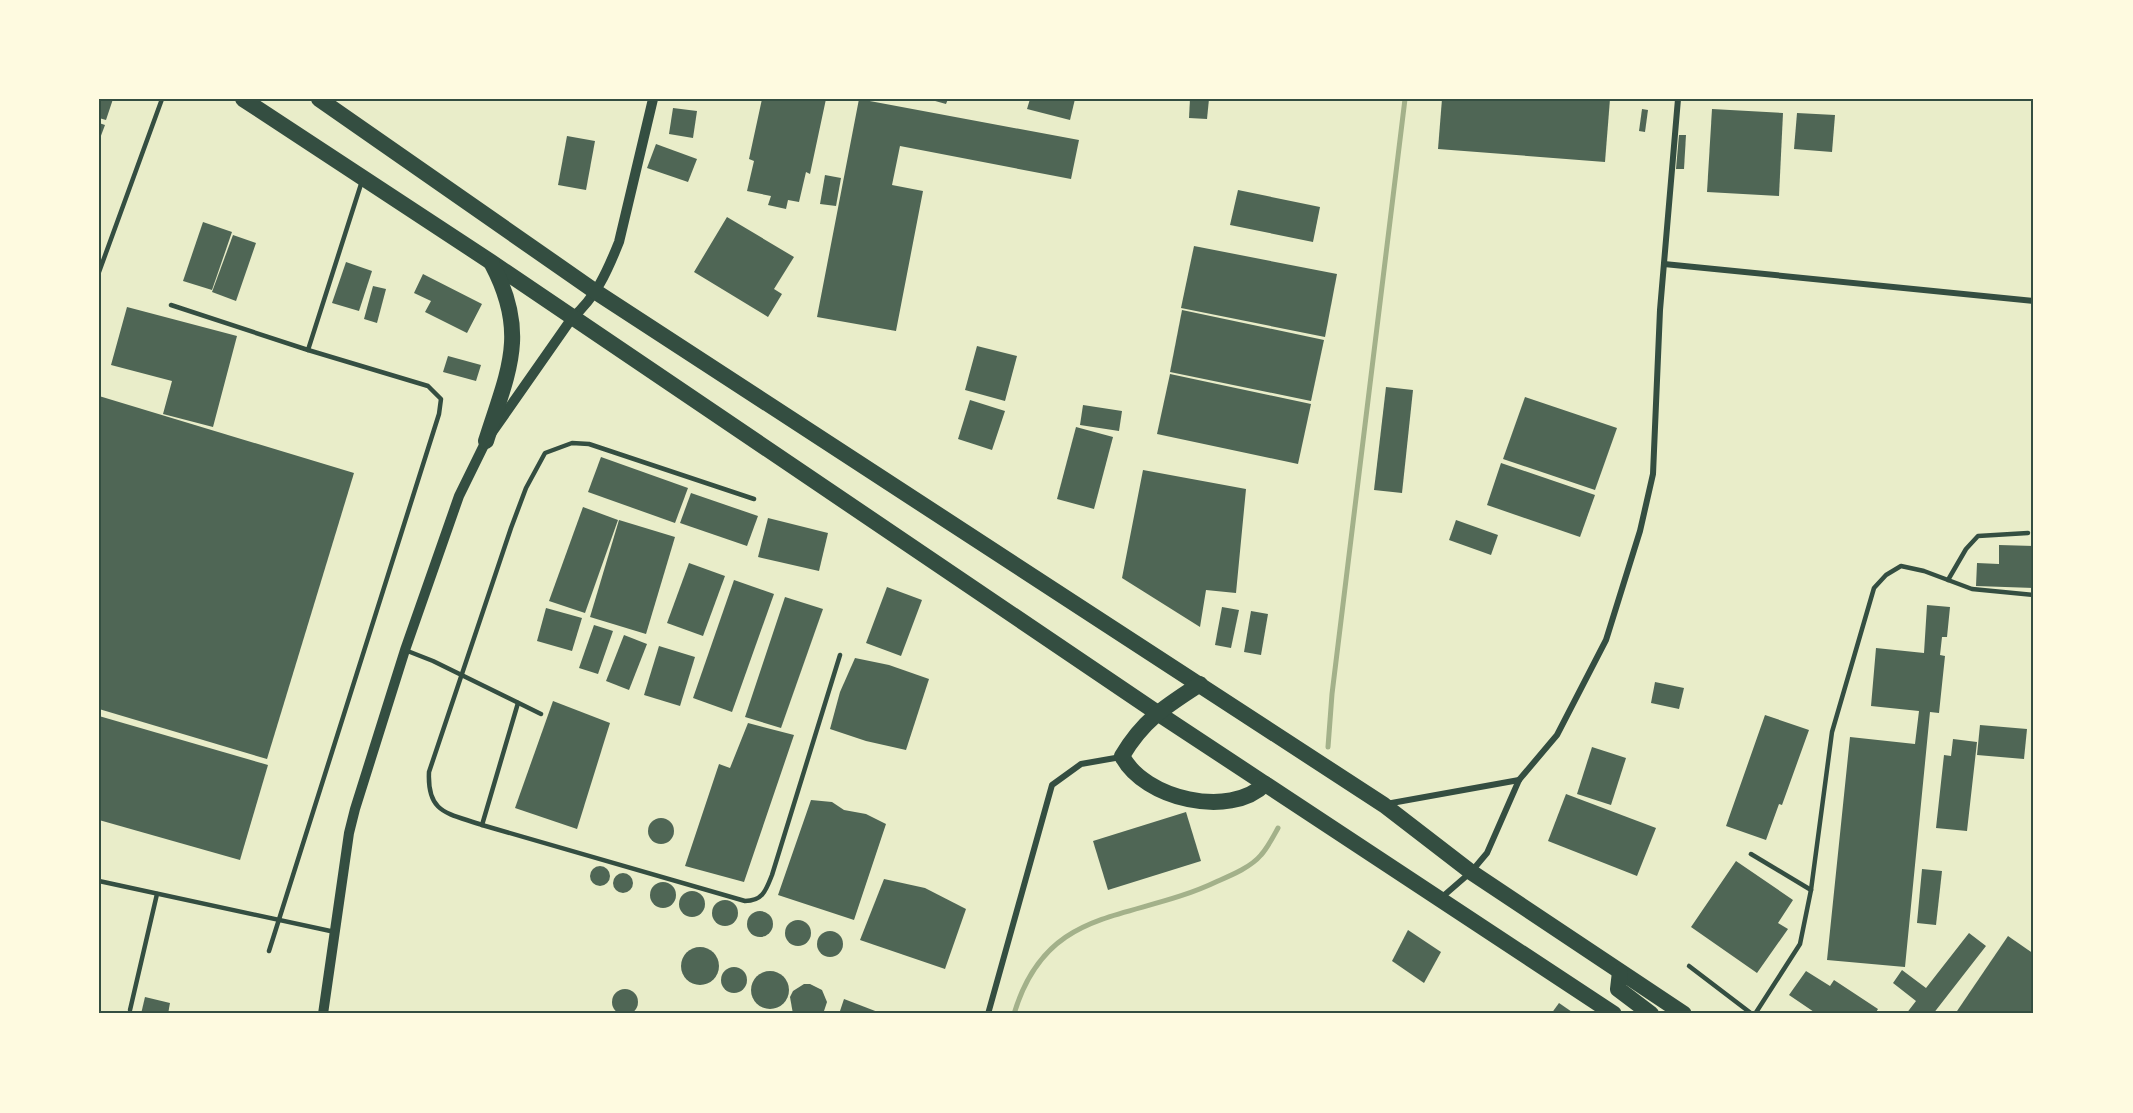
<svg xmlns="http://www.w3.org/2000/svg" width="2133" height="1113" font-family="'Space Grotesk',sans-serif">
<rect width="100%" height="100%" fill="#e9edc9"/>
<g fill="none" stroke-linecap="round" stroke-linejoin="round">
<!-- stream -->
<g stroke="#a3b18a" stroke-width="5">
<polyline points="1328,747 1332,694 1405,99"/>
<path d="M1014 1014C1047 903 1131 923 1218 881 1232 875 1251 867 1261 855 1268 847 1273 837 1278 828"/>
</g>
</g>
<!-- building -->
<g fill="#4f6655">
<polygon points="99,99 113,99 106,120 99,118"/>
<polygon points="762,99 826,99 810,174 806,172 799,202 788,200 786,209 768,205 771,196 747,191 754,161 749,159"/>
<polygon points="859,99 1079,140 1071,179 900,146 892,185 923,191 896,331 817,317"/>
<polygon points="928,99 948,99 946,104"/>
<polygon points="1030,99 1075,99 1070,120 1027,109"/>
<polygon points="1190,99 1209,99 1207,119 1189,118"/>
<polygon points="1442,99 1610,99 1605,162 1438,149"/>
<polygon points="673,108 697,111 693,138 669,134"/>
<polygon points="1642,109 1648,110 1645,132 1639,131"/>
<polygon points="1712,109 1783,113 1779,196 1707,192"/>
<polygon points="1797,113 1835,115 1832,152 1794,149"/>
<polygon points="99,123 105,125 99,141"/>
<polygon points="1679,135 1686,135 1684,169 1676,169"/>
<polygon points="567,136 595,141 586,190 558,185"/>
<polygon points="656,144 697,159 688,182 647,168"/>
<polygon points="825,175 841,178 836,206 820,204"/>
<polygon points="1238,190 1320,207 1313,242 1230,225"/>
<polygon points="727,217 794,257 774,289 782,294 768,317 694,272"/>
<polygon points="203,222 232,232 212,290 183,281"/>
<polygon points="233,235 256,243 236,301 212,292"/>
<polygon points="1194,246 1337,274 1325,337 1181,308"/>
<polygon points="346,262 372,271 359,311 332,303"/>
<polygon points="423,274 482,304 467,333 425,312 431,301 414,293"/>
<polygon points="373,286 386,289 377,323 364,319"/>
<polygon points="127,307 237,336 213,427 163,414 172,381 111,365"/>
<polygon points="1182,310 1324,340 1311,401 1170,372"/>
<polygon points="977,346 1017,356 1005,401 965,390"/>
<polygon points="448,356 481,365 476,381 443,372"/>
<polygon points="1170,374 1311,404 1298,464 1157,434"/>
<polygon points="1386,387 1413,390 1402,493 1374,490"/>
<polygon points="99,396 354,473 267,759 99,709"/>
<polygon points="1525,397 1617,428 1595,490 1503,459"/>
<polygon points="970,400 1005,411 992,450 958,439"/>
<polygon points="1083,405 1122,411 1119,431 1080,425"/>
<polygon points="1076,427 1113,437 1094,509 1057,499"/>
<polygon points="601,457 688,488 675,523 588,492"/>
<polygon points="1501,463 1595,495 1580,537 1487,505"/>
<polygon points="1143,470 1246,489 1236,593 1206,590 1200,627 1122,578"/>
<polygon points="691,493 758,516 747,546 680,523"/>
<polygon points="583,507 618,520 585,613 549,601"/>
<polygon points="768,518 828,533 819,571 758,557"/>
<polygon points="619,520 675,537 646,634 590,617"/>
<polygon points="1456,520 1498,535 1491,555 1449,540"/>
<polygon points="1999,545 2034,546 2034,588 1976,586 1977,563 1999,564"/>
<polygon points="689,563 725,576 703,636 667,623"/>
<polygon points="734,580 774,594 732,712 693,698"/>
<polygon points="887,587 922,600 901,656 866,643"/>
<polygon points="785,597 823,609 781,728 745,717"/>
<polygon points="1927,605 1950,607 1947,637 1942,637 1940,655 1945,656 1939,713 1930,712 1905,967 1827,960 1850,737 1915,744 1919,711 1871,706 1876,648 1924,653"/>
<polygon points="1222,607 1239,610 1231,648 1215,645"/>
<polygon points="546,608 582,618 572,651 537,641"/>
<polygon points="1251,611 1268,614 1261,655 1244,652"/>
<polygon points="594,625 613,631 598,674 579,668"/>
<polygon points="624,635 647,644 629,690 606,681"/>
<polygon points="659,646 695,657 680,706 644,695"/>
<polygon points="855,658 889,665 929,679 906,750 866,741 830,729 840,692"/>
<polygon points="1655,682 1684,688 1679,709 1651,703"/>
<polygon points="553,701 610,723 577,829 515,808"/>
<polygon points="1765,715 1809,730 1782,805 1779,804 1766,840 1726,826"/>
<polygon points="99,716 268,765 240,860 99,820"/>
<polygon points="748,723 794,735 744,882 685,866 719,764 730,768"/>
<polygon points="1980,725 2027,729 2024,759 1977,755"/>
<polygon points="1953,739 1977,742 1967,831 1936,828 1944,755 1951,756"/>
<polygon points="1592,747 1626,758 1611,805 1577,794"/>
<polygon points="1566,794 1656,828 1637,876 1548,841"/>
<polygon points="811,800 832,802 844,810 866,814 886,824 854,920 778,895"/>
<polygon points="1186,812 1201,861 1108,890 1093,841"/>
<circle cx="661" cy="831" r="13"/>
<polygon points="1736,861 1793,900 1778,923 1788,929 1757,973 1691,927"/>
<circle cx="600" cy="876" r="10"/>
<polygon points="1922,869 1942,871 1936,925 1917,923"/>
<circle cx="623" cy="883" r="10"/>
<polygon points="884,879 925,888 966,909 945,969 860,940"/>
<circle cx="663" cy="895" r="13"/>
<circle cx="692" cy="904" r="13"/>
<circle cx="725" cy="913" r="13"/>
<circle cx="760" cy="924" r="13"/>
<circle cx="798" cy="933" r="13"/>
<polygon points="1408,930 1441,952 1424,983 1392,961"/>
<circle cx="830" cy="944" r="13"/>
<polygon points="1969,933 1986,946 1933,1014 1906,1014 1916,1001 1893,983 1902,970 1926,988"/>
<polygon points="2008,936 2034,954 2034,1014 1955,1014"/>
<circle cx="700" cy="966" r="19"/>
<circle cx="734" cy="980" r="13"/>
<polygon points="1806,971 1830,986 1834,980 1878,1009 1875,1014 1817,1014 1789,995"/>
<circle cx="770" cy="990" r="19"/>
<polygon points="804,984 810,984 822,990 827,1002 823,1014 793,1014 790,997 793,991"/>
<circle cx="625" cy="1002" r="13"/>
<polygon points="145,997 170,1003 168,1014 141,1014"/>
<polygon points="844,999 883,1014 839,1014"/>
<polygon points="1559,1003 1575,1014 1551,1014"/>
</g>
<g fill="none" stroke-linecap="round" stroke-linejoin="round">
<!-- service -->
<g stroke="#344e41" stroke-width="4.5">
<polyline points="99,272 162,99"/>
<polyline points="171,305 308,350 362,181"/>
<path d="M754 499 589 444 572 443 545 453 526 488 511 528 429 772C427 814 448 813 482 825L745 901C763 901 766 890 772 875L840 655"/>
<polyline points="1948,580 1966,549 1978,536 2028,533"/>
<polyline points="405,650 433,661 541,714"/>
<polyline points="482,825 518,703"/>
<polyline points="1751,854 1811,890"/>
<polyline points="99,881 335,932"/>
<polyline points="269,951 439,414 441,399 428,386 308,350"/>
<polyline points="1689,966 1752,1014"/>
<polyline points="130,1010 157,894"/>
<polyline points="1755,1014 1800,944 1811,890 1832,732 1874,588 1886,575 1901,566 1924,571 1972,589 2034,595"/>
</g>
<!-- minor -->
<g stroke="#344e41" stroke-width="6">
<polyline points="1664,264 2034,301"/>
<polyline points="1386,804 1519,780"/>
<polyline points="1441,898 1471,872 1487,853 1519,780 1557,735 1606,640 1640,531 1653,474 1660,310 1678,99"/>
<polyline points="988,1014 1052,785 1081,764 1121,757"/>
</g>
<!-- tertiary -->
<path stroke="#344e41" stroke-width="10" d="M323 1014 349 833 355 809 405 650 459 496 486 441 572 318C596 297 607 272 619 242L653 99"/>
<!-- trunk -->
<g stroke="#344e41" stroke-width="16">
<polyline points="243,99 491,262 1156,712 1614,1014"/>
<polyline points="319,99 596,292 1384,805 1471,872 1684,1014"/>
<path d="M486 441C508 371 529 334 492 264"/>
<path d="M1200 684C1166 706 1143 720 1122 756 1144 799 1230 819 1265 784"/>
<polyline points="1620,972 1618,989 1651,1014"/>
</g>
</g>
<!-- border -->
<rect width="2133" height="1113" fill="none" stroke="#fefae0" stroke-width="201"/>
<rect x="100" y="100" width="1932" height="912" fill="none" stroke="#344e41" stroke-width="2"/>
</svg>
